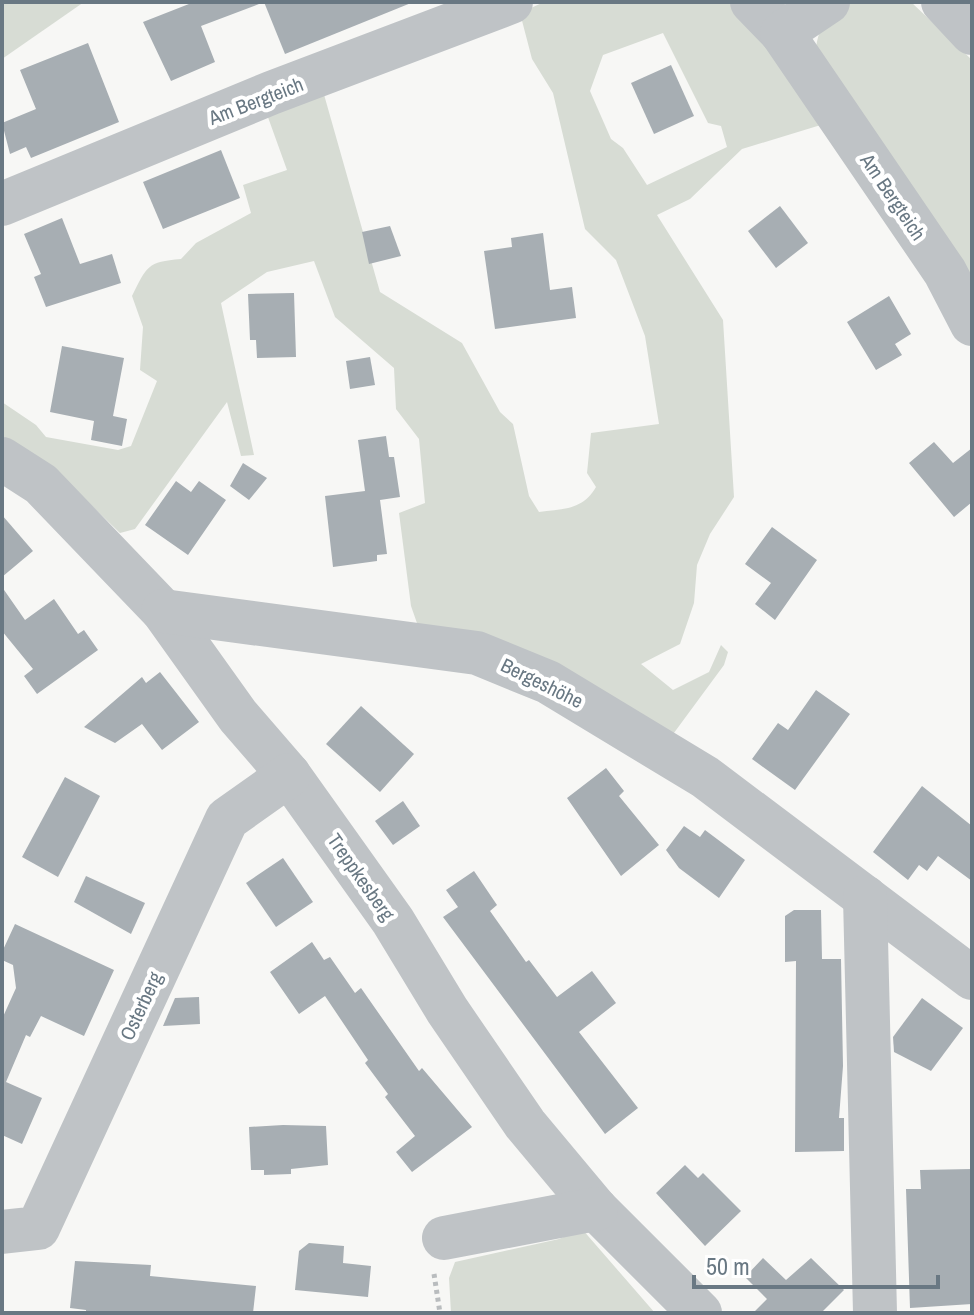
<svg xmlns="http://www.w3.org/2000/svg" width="974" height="1315" font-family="'Archivo Narrow',sans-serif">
<rect width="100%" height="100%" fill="#f7f7f5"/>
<!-- green -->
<g fill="#d7dcd4" fill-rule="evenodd">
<polygon points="2,2 84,2 2,59"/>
<path d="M544 2H728L765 28 824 124 742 149 690 199 657 215 723 320 734 497 710 534 697 565 694 603 680 644 641 664 673 690 709 672 721 645 728 652 724 665 668 741 418 626 411 606 399 513 425 503 419 439 396 409 394 368 335 317 314 261 267 272 221 303 254 455 241 456 227 402 135 529 120 533 62 477 2 436V402L36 425 46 437 118 450 131 446 157 381 140 370 143 327 132 296C147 266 147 262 181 259L196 243 251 213 243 185 287 170 265 109 323 91 380 292 462 343 500 412 513 424 529 496 539 512C563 509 583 510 596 487L587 473 591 433 659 424 645 336 616 260 585 229 553 93 532 59 520 13ZM663 33 708 123 721 126 727 147 647 185 623 148 611 139 590 91 603 55Z"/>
<path d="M851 2H911L972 60V274L951 259 815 61C816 30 823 18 851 2Z"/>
<polygon points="582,1229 655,1313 451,1313 449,1278 455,1262 559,1239"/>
</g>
<!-- building -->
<g fill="#a7aeb3">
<polygon points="194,2 259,4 201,26 215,62 171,81 143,22"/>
<polygon points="264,2 411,2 411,3 285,54"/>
<polygon points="88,43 119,122 31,158 26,147 10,154 2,123 36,109 20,70"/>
<polygon points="671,65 694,116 654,134 631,83"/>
<polygon points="221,150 240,198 163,229 143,182"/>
<polygon points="780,206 808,243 776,268 748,231"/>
<polygon points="62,218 80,264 112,254 121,283 46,307 34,277 41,274 24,234"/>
<polygon points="390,226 401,256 369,264 362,232"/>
<polygon points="543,233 550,290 572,287 576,318 495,329 484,251 512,247 511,238"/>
<polygon points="294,293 296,357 257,358 256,340 250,340 248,294"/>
<polygon points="889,296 911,334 895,344 902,355 876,370 847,322"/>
<polygon points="62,346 124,358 113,416 127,419 122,446 91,440 94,421 50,412"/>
<polygon points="370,357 375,385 350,389 346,361"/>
<polygon points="386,436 389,457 394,457 400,497 380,500 387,554 377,555 377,561 333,567 325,496 365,491 358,440"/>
<polygon points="934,442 953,463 972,448 972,502 954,517 909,463"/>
<polygon points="243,463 267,478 249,500 230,486"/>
<polygon points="176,481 191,492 199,481 226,500 188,555 145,525"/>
<polygon points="2,515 33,551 2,577"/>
<polygon points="772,527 817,560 775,620 755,604 771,583 745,564"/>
<polygon points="2,587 25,620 54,599 78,634 84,630 98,650 37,694 24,676 33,669 2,631"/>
<polygon points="160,672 199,722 162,750 142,724 115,743 84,727 142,677 146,683"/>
<polygon points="816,690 850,714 795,790 752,759 778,723 788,730"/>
<polygon points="361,706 414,754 380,792 326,744"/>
<polygon points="606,768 624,791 619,796 659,845 621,876 567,798"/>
<polygon points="65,777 100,796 58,877 22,857"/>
<polygon points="922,786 972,826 972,881 938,856 927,871 919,865 908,880 873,852"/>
<polygon points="403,801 420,826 393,845 375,821"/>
<polygon points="684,826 700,837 705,830 745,860 719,898 679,868 666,850"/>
<polygon points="283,858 313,902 276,927 246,883"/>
<polygon points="474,871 497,905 490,911 526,962 529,960 557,997 592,971 616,1003 579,1032 638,1108 605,1134 443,917 458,907 446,890"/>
<polygon points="86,876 145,903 131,934 74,902"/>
<polygon points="794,910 821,910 822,959 841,959 843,1066 839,1118 844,1118 844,1151 795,1152 796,961 785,962 785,916"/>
<polygon points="15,924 114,970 84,1036 41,1016 30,1037 26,1035 6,1082 42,1098 22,1144 2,1135 2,1019 16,988 13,965 2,960 2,952"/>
<polygon points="312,942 324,960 330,957 355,993 361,988 419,1071 422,1068 472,1127 412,1172 396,1152 415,1136 385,1097 388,1094 365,1063 368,1060 325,996 299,1014 270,972"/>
<polygon points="199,997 200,1024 163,1026 175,998"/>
<polygon points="922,998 963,1028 931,1071 894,1052 893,1037"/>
<polygon points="283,1125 326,1126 328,1165 291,1169 291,1174 264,1175 264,1170 251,1170 249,1127"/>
<polygon points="685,1165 698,1178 703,1173 741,1211 705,1246 656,1193"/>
<polygon points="972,1169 972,1304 910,1308 906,1189 921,1189 920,1170"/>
<polygon points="309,1243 344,1246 343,1263 371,1266 368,1297 295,1290 299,1251"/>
<polygon points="763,1258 786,1280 811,1258 844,1290 821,1313 753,1313 767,1299 745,1277"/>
<polygon points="75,1261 151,1265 150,1276 256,1286 253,1313 86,1313 86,1310 70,1308"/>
</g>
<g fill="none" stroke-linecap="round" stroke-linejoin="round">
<!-- path -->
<polyline stroke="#b9bcbe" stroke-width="5" stroke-dasharray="4 4" stroke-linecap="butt" points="434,1274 440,1313"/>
<!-- minor -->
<g stroke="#bfc3c6" stroke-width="44">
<polyline points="752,2 782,33"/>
<polyline points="828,2 782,33 945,272 972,324"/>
<polyline points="943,2 972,33"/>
<polyline points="2,204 271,93 511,2"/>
<polyline points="2,459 41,484 163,611 238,716 289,775 393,921 447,1010 525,1124 596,1209 700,1313"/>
<polyline points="163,611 477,653 548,682 705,777 972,978"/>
<polyline points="865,897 875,1313"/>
<polyline points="2,1232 38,1228 227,819 289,775"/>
<polyline points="444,1238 596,1209"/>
</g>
</g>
<g text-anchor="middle" stroke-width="8" stroke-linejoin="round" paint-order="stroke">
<!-- street labels -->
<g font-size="20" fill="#697883" stroke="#fff">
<text transform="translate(256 101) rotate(-21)" y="7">Am Bergteich</text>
<text transform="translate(893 197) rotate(56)" y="7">Am Bergteich</text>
<text transform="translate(542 683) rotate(26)" y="7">Bergeshöhe</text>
<text transform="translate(361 877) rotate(55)" y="7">Treppkesberg</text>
<text transform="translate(141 1006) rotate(-65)" y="7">Osterberg</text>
</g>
</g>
<!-- border -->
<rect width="974" height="1315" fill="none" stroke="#697883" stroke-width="8"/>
<!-- scale -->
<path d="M694 1275v12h244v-12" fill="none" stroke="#697883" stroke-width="4"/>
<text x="706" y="1275" font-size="24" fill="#697883" stroke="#ffffff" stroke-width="6" paint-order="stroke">50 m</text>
</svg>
